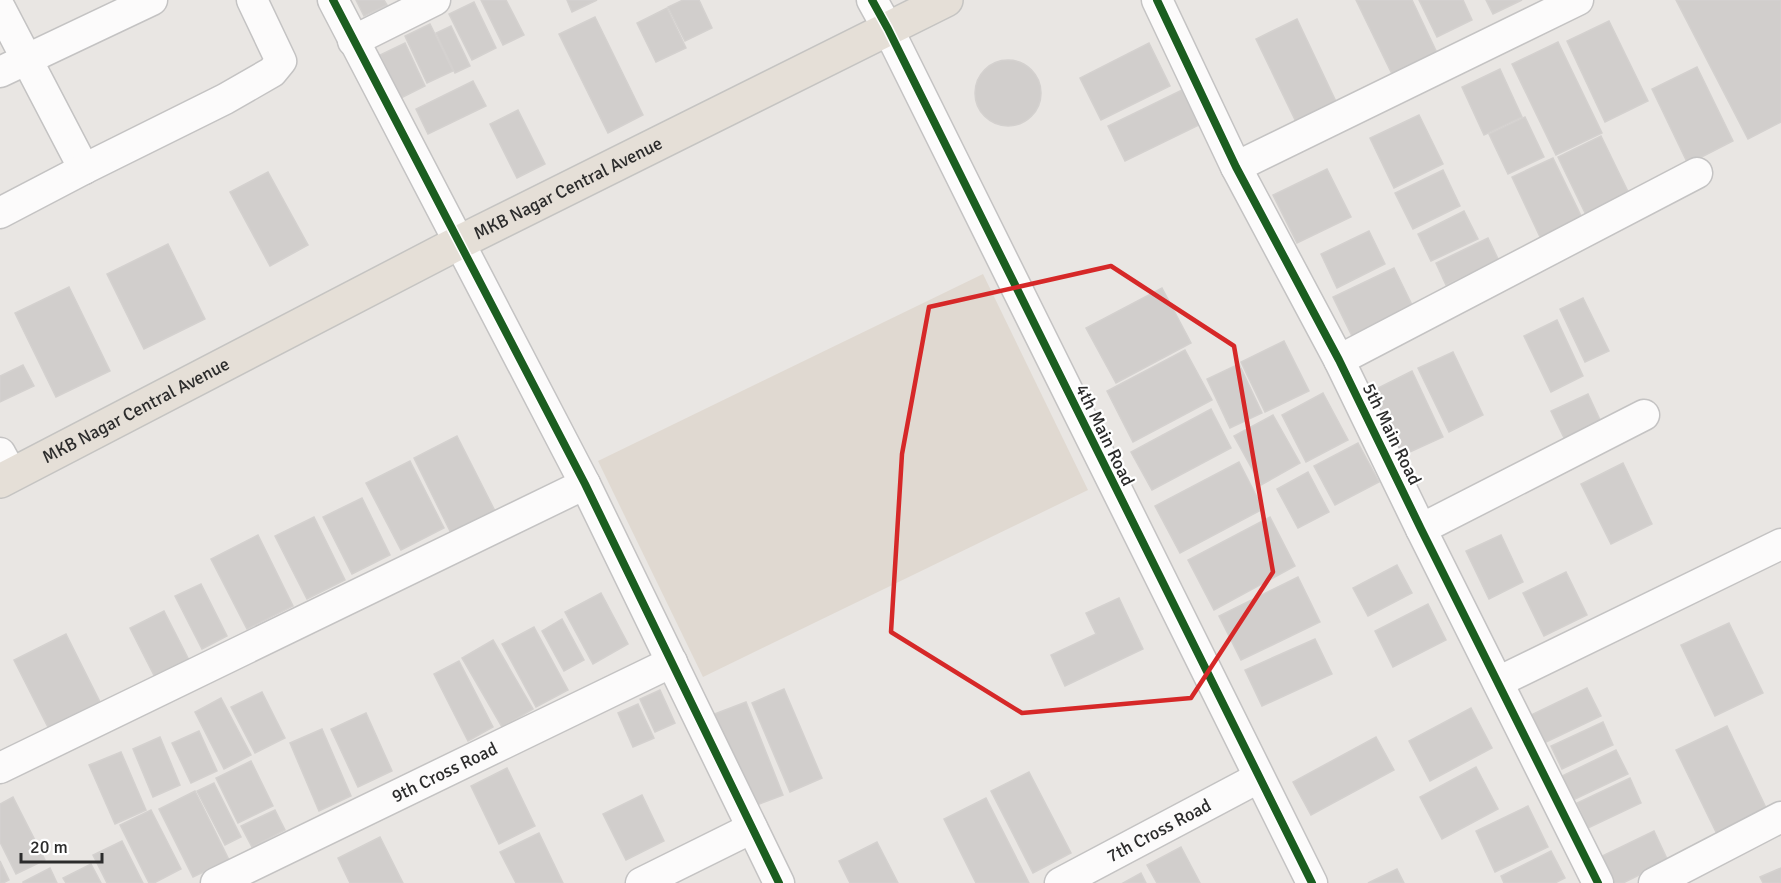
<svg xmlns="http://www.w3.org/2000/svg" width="1781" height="883" font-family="Signika,sans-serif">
<rect width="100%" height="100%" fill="#e9e6e3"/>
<!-- education -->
<polygon fill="#e0d9d1" points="983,274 1088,490 703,677 598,461"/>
<!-- building -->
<g fill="#d1cecc" stroke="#d4d1cf" stroke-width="1.5">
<polygon points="356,0 384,0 387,5 364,16"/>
<polygon points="481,0 506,0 524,35 503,45"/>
<polygon points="567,0 597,0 572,12"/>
<polygon points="683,0 699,0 712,28 685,41 668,7"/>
<polygon points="1356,0 1412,0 1437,53 1392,74"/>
<polygon points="1419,0 1463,0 1472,20 1437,37"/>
<polygon points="1486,0 1522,0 1493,14"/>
<polygon points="1676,0 1781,0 1781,122 1748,139"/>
<polygon points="474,2 496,48 472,60 449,14"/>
<polygon points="667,8 686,48 656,62 637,23"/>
<polygon points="595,17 643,115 608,133 559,34"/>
<polygon points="1297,19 1339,108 1299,128 1256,39"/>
<polygon points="1609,21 1648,101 1605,122 1567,41"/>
<polygon points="430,24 453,71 427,83 405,36"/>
<polygon points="451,26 470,66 455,73 436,33"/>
<polygon points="1558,42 1602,133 1556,155 1512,64"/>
<polygon points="405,43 425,86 401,98 380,55"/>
<polygon points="1149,43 1170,86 1101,120 1080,78"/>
<circle cx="1008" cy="93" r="33"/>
<polygon points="1697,67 1733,141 1688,164 1652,89"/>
<polygon points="1500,69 1522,117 1484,135 1462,87"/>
<polygon points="473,81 486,106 428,134 416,109"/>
<polygon points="1182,90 1199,125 1125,161 1108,126"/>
<polygon points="518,110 545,164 517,178 490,124"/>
<polygon points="1419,115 1443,164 1394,188 1370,138"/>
<polygon points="1525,117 1544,157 1508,174 1489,134"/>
<polygon points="1601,136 1632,200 1589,221 1558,157"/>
<polygon points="1553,158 1583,220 1541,239 1512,177"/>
<polygon points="1327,169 1351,217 1297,243 1273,195"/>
<polygon points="1443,170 1460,206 1413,229 1395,193"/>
<polygon points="268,172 308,245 270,266 230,192"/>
<polygon points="1464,211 1478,239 1431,261 1418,234"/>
<polygon points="1369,231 1385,264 1337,288 1321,254"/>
<polygon points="1488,238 1499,261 1446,285 1436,263"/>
<polygon points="168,244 205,319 144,349 107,274"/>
<polygon points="1394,268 1413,307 1352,336 1333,297"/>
<polygon points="69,287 110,371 56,397 15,313"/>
<polygon points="1162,288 1191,343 1116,383 1086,328"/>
<polygon points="1583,298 1609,351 1585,362 1560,309"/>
<polygon points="1557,320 1583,376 1551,392 1524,336"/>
<polygon points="1284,341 1309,391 1265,412 1241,362"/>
<polygon points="1185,350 1212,400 1133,442 1107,391"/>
<polygon points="1453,352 1483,415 1449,432 1418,368"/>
<polygon points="1239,364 1262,413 1230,428 1207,379"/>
<polygon points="23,365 34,386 0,402 0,376"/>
<polygon points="1412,371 1443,437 1401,456 1370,392"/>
<polygon points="1323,393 1348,440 1306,462 1282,415"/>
<polygon points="1588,394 1606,433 1570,450 1551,411"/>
<polygon points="1211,409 1231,448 1152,490 1131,452"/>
<polygon points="1273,415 1300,463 1261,485 1234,436"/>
<polygon points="457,436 495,511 451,533 414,458"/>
<polygon points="1358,443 1379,482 1335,505 1314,466"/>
<polygon points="410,461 444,528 401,550 366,483"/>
<polygon points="1239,462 1263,509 1180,553 1155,506"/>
<polygon points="1623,463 1652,524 1611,544 1581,484"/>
<polygon points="1308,472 1329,512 1298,528 1277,489"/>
<polygon points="362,498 390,555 352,574 323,517"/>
<polygon points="314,517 345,580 307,599 275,536"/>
<polygon points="1270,517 1295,566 1214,610 1188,560"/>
<polygon points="258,535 293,606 247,629 211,559"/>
<polygon points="1501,535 1523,582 1489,599 1466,551"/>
<polygon points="1397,565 1412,593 1368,616 1353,588"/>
<polygon points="1566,572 1587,615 1544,636 1523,593"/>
<polygon points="1298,577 1320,622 1241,660 1219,616"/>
<polygon points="201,584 227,636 202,649 175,596"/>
<polygon points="601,593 628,644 593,664 565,612"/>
<polygon points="1119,598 1143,649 1065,686 1051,655 1096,634 1086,613"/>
<polygon points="1428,604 1446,640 1393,667 1375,631"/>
<polygon points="164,611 195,672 161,689 130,628"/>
<polygon points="562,619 584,660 564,671 542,631"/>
<polygon points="1729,623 1763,693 1715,716 1681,645"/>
<polygon points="534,627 568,690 536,707 502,644"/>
<polygon points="66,634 106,714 54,739 14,660"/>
<polygon points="1315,639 1332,674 1262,706 1245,670"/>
<polygon points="493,640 533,709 502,727 462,658"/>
<polygon points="459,661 493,727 468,741 434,674"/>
<polygon points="1587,688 1601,716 1544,743 1531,715"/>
<polygon points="784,689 822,778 790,792 752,703"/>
<polygon points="660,690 675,723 655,732 640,699"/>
<polygon points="262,692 285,738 255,753 231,707"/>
<polygon points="221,698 251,755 224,769 195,712"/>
<polygon points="746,702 783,795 749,808 712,715"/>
<polygon points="638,704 654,738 633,747 618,713"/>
<polygon points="1471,708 1492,748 1430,781 1409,741"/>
<polygon points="366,713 392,771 358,787 331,729"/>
<polygon points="1603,722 1613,745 1562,769 1551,746"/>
<polygon points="1727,726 1767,810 1717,834 1676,750"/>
<polygon points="322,729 351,796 319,811 290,743"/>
<polygon points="199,731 217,771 191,783 172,743"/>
<polygon points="160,737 180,785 153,797 133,749"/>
<polygon points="1376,737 1394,770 1311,815 1293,782"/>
<polygon points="1616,750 1628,774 1573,800 1562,776"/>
<polygon points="121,752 146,810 115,824 89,765"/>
<polygon points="251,761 273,806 238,823 216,778"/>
<polygon points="1476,767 1498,809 1442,839 1420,797"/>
<polygon points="507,768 535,826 499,844 471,786"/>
<polygon points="1029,772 1071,853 1033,873 991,791"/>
<polygon points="1630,778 1641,803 1588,828 1577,803"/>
<polygon points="214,783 241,837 225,845 197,791"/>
<polygon points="195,791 229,860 193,877 159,809"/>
<polygon points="642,795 664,841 626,860 603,814"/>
<polygon points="13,797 45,860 16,874 0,842 0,804"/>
<polygon points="986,798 1029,883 976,883 944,819"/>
<polygon points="1528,806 1548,847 1495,872 1476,831"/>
<polygon points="151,810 181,869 154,883 149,883 120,825"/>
<polygon points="275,810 285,830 252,847 241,826"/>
<polygon points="1654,831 1668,861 1623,883 1610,883 1598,858"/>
<polygon points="539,833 563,883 516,883 500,852"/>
<polygon points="380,837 403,883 350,883 338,858"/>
<polygon points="122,841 143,883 107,883 93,855"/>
<polygon points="877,842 898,883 850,883 839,861"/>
<polygon points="1181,847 1200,883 1157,883 1147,865"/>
<polygon points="1551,851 1565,878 1555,883 1504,883 1501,876"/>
<polygon points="0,861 9,880 3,883 0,883"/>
<polygon points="91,864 101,883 66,883 63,878"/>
<polygon points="50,868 57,883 23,883 23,882"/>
<polygon points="1781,868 1781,883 1763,883 1760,877"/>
<polygon points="1397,869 1404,883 1368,883"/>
<polygon points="1141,873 1146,883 1123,883"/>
</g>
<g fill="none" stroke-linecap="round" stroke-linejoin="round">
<!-- minor casing -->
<g stroke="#c4c3c3" stroke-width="33">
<g id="minor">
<polyline points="333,0 585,484 779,883"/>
<polyline points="872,0 888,29 1312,883"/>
<polyline points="1157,0 1236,167 1339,360 1421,529 1598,883"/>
<polyline points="0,8 84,169"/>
<polyline points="353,41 435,0"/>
<polyline points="0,72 152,0"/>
<polyline points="1236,167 1578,0"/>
<polyline points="0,213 84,169 225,99 272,72 281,61 252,0"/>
<polyline points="1339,360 1697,173"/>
<polyline points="0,453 12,475"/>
<polyline points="1421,529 1644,415"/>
<polyline points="1498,682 1781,544"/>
<polyline points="0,768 585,484"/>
<path id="s1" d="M216 883 672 662"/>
<polyline points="641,883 752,828"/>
<path id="s2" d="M1060 883 1258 778"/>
<polyline points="1654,883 1781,817"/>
</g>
</g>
<!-- major casing -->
<g stroke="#c5c4c2" stroke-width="36">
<g id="major">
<path id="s3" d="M0 481 460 242 946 0"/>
</g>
</g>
<!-- minor -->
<use href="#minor" stroke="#fcfbfb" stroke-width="30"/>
<!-- major -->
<use href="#major" stroke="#e5dfd7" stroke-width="33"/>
<!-- cycleway casing -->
<g stroke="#fff" stroke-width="11">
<g id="cycleway">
<polyline points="333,0 585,484 779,883"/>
<polyline points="872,0 888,29 1312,883"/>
<polyline points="1157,0 1236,167 1339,360 1421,529 1598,883"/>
</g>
</g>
<!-- cycleway -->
<use href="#cycleway" stroke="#1b5e20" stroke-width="8"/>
</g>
<!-- marked area -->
<path fill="none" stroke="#d62828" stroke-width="4.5" stroke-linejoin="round" d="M1111 266 1234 346 1273 572 1191 698 1022 713 891 632 902 454 929 307Z"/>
<g text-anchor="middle" stroke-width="4.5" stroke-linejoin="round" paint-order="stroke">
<!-- street labels -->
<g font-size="18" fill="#2c2c2c" stroke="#fff">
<text dy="6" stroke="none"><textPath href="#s3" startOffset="639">MKB Nagar Central Avenue</textPath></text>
<text dy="6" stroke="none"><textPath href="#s3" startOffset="153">MKB Nagar Central Avenue</textPath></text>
<text transform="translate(1392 434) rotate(64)" y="6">5th Main Road</text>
<text transform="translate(1105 435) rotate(64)" y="6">4th Main Road</text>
<text dy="6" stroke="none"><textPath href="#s1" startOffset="254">9th Cross Road</textPath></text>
<text dy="6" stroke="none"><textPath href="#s2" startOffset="112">7th Cross Road</textPath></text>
</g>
</g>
<!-- scale -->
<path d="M21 853v9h81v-9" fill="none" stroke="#2c2c2c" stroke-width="3"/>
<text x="30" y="853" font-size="18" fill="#2c2c2c" stroke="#ffffff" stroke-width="4.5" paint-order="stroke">20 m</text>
</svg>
